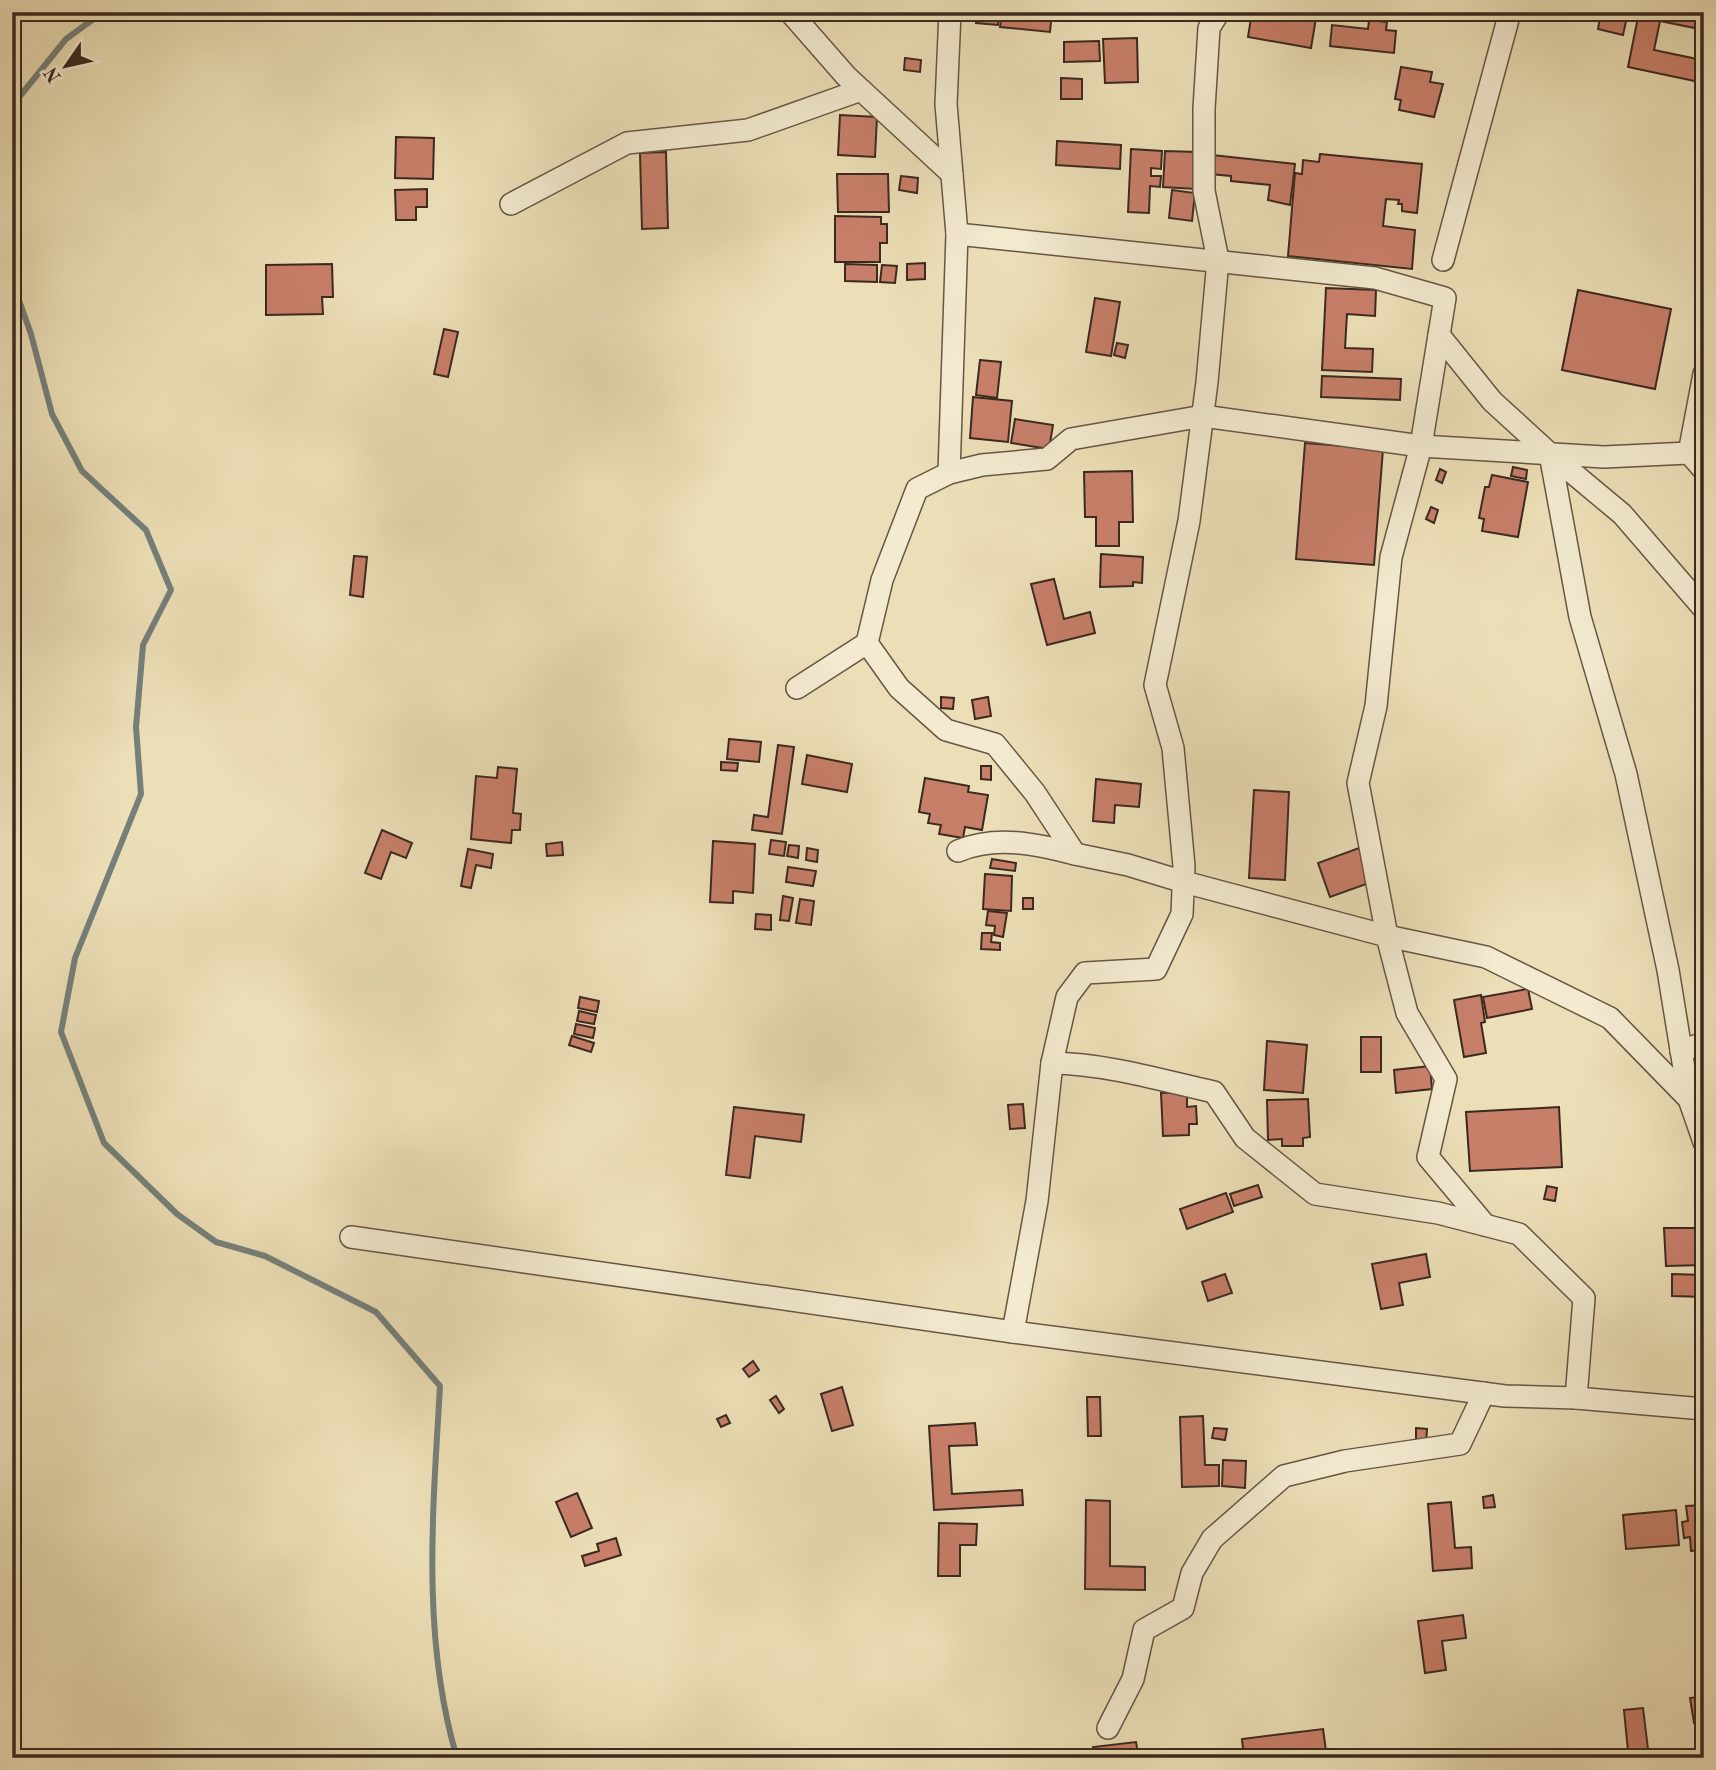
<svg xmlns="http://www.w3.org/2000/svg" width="1716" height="1770" font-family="'Old Standard TT',serif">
<rect width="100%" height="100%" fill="#ecdfb7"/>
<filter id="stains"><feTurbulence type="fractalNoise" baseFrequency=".00286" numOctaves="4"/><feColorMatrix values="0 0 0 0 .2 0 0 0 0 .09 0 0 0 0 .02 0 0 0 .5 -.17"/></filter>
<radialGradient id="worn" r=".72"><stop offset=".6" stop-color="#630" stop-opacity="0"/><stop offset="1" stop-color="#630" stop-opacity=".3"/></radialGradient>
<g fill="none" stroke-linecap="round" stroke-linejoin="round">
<!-- stream -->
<g stroke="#75807a" stroke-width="6">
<polyline points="12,106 66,39 103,12"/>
<path d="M12 281 31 334 52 414 82 471 146 530 171 590 143 645 136 727 141 794 75 958 61 1032 104 1143 177 1214 216 1242 265 1256 376 1312 440 1386C433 1509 421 1638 457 1758"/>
</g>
</g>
<!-- building -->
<g fill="#c87f6a" stroke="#3b291f" stroke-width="2">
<polygon points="977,12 999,13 998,25 976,23"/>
<polygon points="1002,12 1052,12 1050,32 1000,27"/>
<polygon points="1252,12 1317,12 1311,48 1248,37"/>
<polygon points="1594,12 1628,12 1623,35 1598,29 1600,18 1594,16"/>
<polygon points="1639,12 1704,12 1704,30 1660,21 1654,50 1702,60 1704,52 1704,83 1628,67"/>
<polygon points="1369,20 1387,22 1386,30 1396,31 1394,53 1330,46 1332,25 1368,29"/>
<polygon points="1137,38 1138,82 1105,83 1103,39"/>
<polygon points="1099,41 1100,61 1064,62 1064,42"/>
<polygon points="905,58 921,60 920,72 904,70"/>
<polygon points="1401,67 1432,72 1430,82 1443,84 1434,117 1399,110 1401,100 1395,99"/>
<polygon points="1061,78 1082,79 1082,99 1061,99"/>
<polygon points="840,115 877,117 875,157 838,155"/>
<polygon points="396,137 434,138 433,179 395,178"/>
<polygon points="1057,141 1121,145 1120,169 1056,165"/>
<polygon points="1131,149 1162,151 1161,169 1151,168 1151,176 1161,176 1160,187 1150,186 1149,213 1128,212"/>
<polygon points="1165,151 1197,152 1196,189 1163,187"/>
<polygon points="666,152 668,228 642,229 640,153"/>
<polygon points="1320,154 1422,164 1417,213 1402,211 1402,204 1398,204 1399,200 1386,199 1383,226 1415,230 1412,269 1288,256 1295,173 1302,174 1303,160 1319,162"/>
<polygon points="1212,155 1295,164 1290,205 1268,200 1270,185 1231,181 1231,176 1210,174"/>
<polygon points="837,174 888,174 889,212 838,212"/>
<polygon points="901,176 918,178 917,193 899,190"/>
<polygon points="427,189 427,207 416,207 416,220 396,220 395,190"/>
<polygon points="1172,190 1195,193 1192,221 1169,218"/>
<polygon points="835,216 881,217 881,224 887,224 887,243 880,243 880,262 835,262"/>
<polygon points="925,263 925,279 907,280 907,264"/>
<polygon points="332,264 333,297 322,297 323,314 266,315 266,265"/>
<polygon points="845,264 877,265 877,282 845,281"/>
<polygon points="882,265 897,266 895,283 880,282"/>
<polygon points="1326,288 1376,290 1375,316 1347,314 1345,348 1373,349 1372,372 1322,370"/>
<polygon points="1578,290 1671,309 1655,389 1562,370"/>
<polygon points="1095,298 1120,302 1111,356 1086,352"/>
<polygon points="444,329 458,332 448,377 434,374"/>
<polygon points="1117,343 1128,345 1125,358 1114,355"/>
<polygon points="980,360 1001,362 997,398 976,395"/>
<polygon points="1322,376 1401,379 1400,400 1321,397"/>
<polygon points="973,397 1012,401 1008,442 970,438"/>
<polygon points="1015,419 1053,425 1049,449 1011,443"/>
<polygon points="1305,443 1383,449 1374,565 1296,559"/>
<polygon points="1513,467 1527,470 1526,479 1511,476"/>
<polygon points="1440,469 1446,472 1442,483 1436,480"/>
<polygon points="1132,471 1133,522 1119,522 1119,546 1096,546 1096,517 1085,517 1084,472"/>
<polygon points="1492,475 1528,482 1518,537 1482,531 1484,519 1479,518 1485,487 1489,487"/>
<polygon points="1431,507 1438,510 1434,523 1426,519"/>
<polygon points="1101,554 1143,557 1142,583 1133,582 1133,586 1100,587"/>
<polygon points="354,556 367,557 363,597 350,595"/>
<polygon points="1054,579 1064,619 1090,612 1095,633 1047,645 1031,584"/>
<polygon points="941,697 954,698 953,709 941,708"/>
<polygon points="988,697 991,716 975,719 972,700"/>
<polygon points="729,739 761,742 759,762 727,759"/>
<polygon points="778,745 794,747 782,834 752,830 754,815 768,817"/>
<polygon points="807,755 852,764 847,792 802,784"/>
<polygon points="721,762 738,763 737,771 721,770"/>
<polygon points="981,766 991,766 991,780 981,779"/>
<polygon points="498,767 517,769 513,813 521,814 520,830 512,830 511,843 471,839 476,776 497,778"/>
<polygon points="925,778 969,786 968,792 988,795 982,830 965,827 963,838 939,834 941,825 928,823 930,814 919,812"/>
<polygon points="1096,779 1141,784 1139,807 1115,805 1114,823 1093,821"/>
<polygon points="1254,790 1289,792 1285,880 1249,878"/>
<polygon points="382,830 412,843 406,858 391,852 381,879 365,873"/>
<polygon points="771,840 786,842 784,856 769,854"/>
<polygon points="713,841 755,844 753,893 733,891 733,903 710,902"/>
<polygon points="562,842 563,855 547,856 546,844"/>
<polygon points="789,845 799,846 798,858 787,856"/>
<polygon points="807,848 818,850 817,862 806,860"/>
<polygon points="1359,848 1372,882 1330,897 1318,863"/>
<polygon points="468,849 493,854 491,868 476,865 471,888 461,886"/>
<polygon points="992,859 1016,863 1015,871 990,868"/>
<polygon points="788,867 816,871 813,886 786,882"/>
<polygon points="985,874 1012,876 1011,911 983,909"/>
<polygon points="783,896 793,898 789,921 780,920"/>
<rect x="1023" y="898" width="10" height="11"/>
<polygon points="800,899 814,901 811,925 796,923"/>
<polygon points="988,911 1007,913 1003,937 994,935 995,926 986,925"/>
<polygon points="756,914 771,915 771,930 755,929"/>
<polygon points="982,933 992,933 991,942 1000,943 1000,950 981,949"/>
<polygon points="1528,989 1532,1009 1487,1018 1483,997"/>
<polygon points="1481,995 1485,1022 1481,1023 1486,1053 1464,1057 1454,1000"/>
<polygon points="580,997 599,1001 597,1012 578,1008"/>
<polygon points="579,1011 596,1015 594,1024 577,1021"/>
<polygon points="576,1024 595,1028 593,1038 574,1034"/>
<polygon points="572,1036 594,1043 591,1052 569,1045"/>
<rect x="1361" y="1037" width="20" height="35"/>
<polygon points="1267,1041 1307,1045 1303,1093 1264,1090"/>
<polygon points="1430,1066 1432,1089 1396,1093 1394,1070"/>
<polygon points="1187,1092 1187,1107 1196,1106 1197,1124 1189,1124 1189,1135 1163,1136 1161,1093"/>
<polygon points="1308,1099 1310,1137 1303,1138 1303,1146 1282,1146 1282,1139 1268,1140 1267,1100"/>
<polygon points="1023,1104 1025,1128 1010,1129 1008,1105"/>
<polygon points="734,1107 804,1115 801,1142 755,1136 750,1178 726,1175"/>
<polygon points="1559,1107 1562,1167 1470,1171 1466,1112"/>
<polygon points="1258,1185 1262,1197 1234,1206 1230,1194"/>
<polygon points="1547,1186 1557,1188 1555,1201 1544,1199"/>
<polygon points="1226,1193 1233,1212 1187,1229 1180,1209"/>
<polygon points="1664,1228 1695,1228 1696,1240 1704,1240 1704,1265 1666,1266"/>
<polygon points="1426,1254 1430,1277 1399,1283 1403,1305 1381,1309 1372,1264"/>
<polygon points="1225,1274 1232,1293 1208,1301 1202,1282"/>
<polygon points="1672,1274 1704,1275 1704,1297 1672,1296"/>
<polygon points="753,1361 759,1370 749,1377 743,1369"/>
<polygon points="842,1387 853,1425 832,1431 821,1394"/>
<polygon points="776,1396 784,1409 779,1413 770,1400"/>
<polygon points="1087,1397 1100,1397 1101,1436 1088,1436"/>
<polygon points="726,1415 730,1423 721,1427 717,1419"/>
<polygon points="1203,1416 1205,1465 1219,1465 1219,1486 1182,1487 1180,1417"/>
<polygon points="975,1423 977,1445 949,1446 952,1494 1022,1490 1023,1505 934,1510 929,1426"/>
<polygon points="1214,1428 1227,1429 1225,1440 1212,1438"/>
<polygon points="1416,1428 1427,1429 1426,1443 1416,1443"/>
<polygon points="1223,1460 1246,1461 1245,1488 1222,1486"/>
<polygon points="577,1493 592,1528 571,1537 556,1502"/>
<polygon points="1493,1495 1495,1507 1484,1508 1483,1497"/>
<polygon points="1086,1500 1110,1501 1110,1566 1145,1567 1145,1590 1085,1589"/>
<polygon points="1451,1502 1455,1548 1471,1547 1472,1568 1433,1571 1428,1504"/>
<polygon points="1704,1505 1704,1549 1691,1551 1690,1537 1684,1538 1682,1522 1688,1521 1686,1506"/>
<polygon points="1676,1510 1679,1545 1626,1549 1623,1515"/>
<polygon points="939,1523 977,1524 976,1545 960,1545 960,1576 938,1576"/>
<polygon points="616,1538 621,1555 585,1566 582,1556 599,1551 597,1544"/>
<polygon points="1463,1615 1466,1638 1442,1641 1446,1670 1425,1673 1418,1621"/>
<polygon points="1704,1696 1704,1721 1694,1723 1690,1698"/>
<polygon points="1643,1708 1648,1749 1628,1751 1624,1710"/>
<polygon points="1323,1729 1327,1758 1305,1758 1304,1751 1268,1758 1244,1758 1242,1739"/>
<polygon points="1136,1742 1139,1758 1095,1758 1093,1747"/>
<polygon points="1304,1751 1305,1758 1268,1758 1268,1756"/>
</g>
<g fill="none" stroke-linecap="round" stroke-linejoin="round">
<!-- minor casing -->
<g stroke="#675645" stroke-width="24">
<g id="minor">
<polyline points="790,12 846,76 952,174"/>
<polyline points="511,204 627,143 748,130 861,90"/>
<polyline points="957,234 1375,278 1445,298 1421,446 1391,557 1376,706 1358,783 1387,936 1486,957 1610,1018 1689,1099 1704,1142"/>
<polyline points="1443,260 1510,12"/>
<polyline points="1439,335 1492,401 1550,454"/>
<polyline points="1689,453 1704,470"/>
<polyline points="949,473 982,465 1047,459 1071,439 1203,416 1421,446 1604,457 1689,453 1704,374"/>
<polyline points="867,643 899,688 946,730 995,744 1035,793 1075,854 1128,865 1184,882 1387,936 1407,1013 1446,1079 1428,1157 1485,1225"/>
<polyline points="797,688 867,643 882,580 917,489 949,473 957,234 946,104 950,12"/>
<path d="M958 851C996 835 1037 844 1075 854"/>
<polyline points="1681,1051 1704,1043"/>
<path d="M1052 1063C1107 1064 1160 1080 1214 1092L1245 1138 1315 1194 1438 1213 1519 1234 1584 1298 1576 1398"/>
<polyline points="1689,1099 1668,970 1626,774 1580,617 1550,454 1622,514 1704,609"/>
<polyline points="351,1237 1013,1332 1505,1396 1576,1398 1704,1409"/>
<polyline points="1013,1332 1037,1201 1052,1063 1067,997 1085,973 1156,969 1182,914 1184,866 1173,748 1155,685 1189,521 1207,382 1218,260 1204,191 1204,109 1209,28 1219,12"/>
<polyline points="1108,1728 1133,1679 1144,1630 1183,1608 1192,1573 1212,1539 1284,1476 1345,1461 1460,1444 1484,1393"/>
</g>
</g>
<!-- minor -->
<use href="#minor" stroke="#f3ead0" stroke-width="21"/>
</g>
<!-- margin -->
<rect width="1716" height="1770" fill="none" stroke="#ecdfb7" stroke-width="42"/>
<rect x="14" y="14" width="1688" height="1742" fill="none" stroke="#3b291f" stroke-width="3.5"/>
<rect x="21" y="21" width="1674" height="1728" fill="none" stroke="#3b291f" stroke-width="2"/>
<!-- north arrow -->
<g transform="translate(66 66) rotate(236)" stroke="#f3ead0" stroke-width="5" paint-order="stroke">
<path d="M0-5L12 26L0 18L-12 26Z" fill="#3b291f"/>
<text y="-10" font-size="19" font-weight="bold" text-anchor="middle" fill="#3b291f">N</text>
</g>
<rect width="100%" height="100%" filter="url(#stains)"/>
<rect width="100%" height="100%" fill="url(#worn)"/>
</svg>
